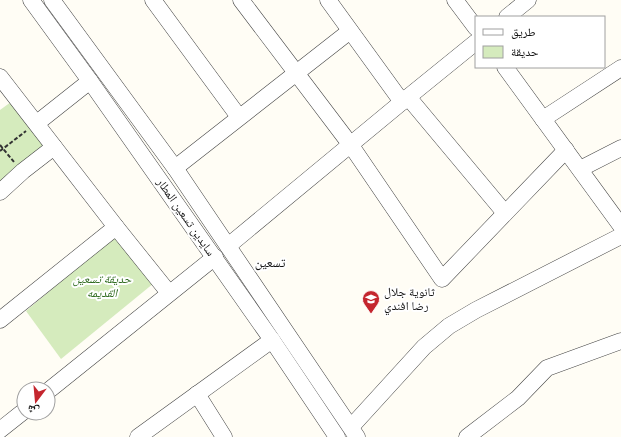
<svg xmlns="http://www.w3.org/2000/svg" width="621" height="437" font-family="Spectral,'Noto Naskh Arabic',serif">
<rect width="100%" height="100%" fill="#fffdf5"/>
<!-- green -->
<g fill="#d5ebbd">
<polygon points="11,102 46,146 0,186 0,110"/>
<polygon points="117,234 154,283 61,359 26,311"/>
</g>
<g fill="none" stroke-linecap="round" stroke-linejoin="round">
<!-- minor casing -->
<g stroke="#444" stroke-width="17">
<g id="minor">
<polyline points="31,0 90,81 272,340 337,437"/>
<polyline points="52,0 175,168 357,437"/>
<polyline points="153,0 239,117"/>
<polyline points="241,0 350,144 442,279 566,150"/>
<polyline points="328,0 402,102"/>
<polyline points="455,0 476,28"/>
<polyline points="507,17 528,0"/>
<polyline points="505,67 621,226"/>
<polyline points="0,77 116,227 169,293"/>
<polyline points="408,97 505,213"/>
<polyline points="543,119 621,68"/>
<polyline points="37,123 90,81"/>
<polyline points="175,168 350,31"/>
<polyline points="580,169 621,148"/>
<polyline points="0,192 23,171 54,147"/>
<polyline points="228,246 402,102 476,42"/>
<polyline points="0,320 116,227"/>
<polyline points="48,391 215,257"/>
<polyline points="197,394 224,437"/>
<polyline points="351,427 424,347 449,326 476,310 621,236"/>
<polyline points="0,430 24,411"/>
<polyline points="138,437 272,340"/>
<polyline points="467,437 518,398 547,368 621,341"/>
</g>
</g>
<!-- path -->
<g stroke="#333" stroke-width="2" stroke-dasharray="4 2" stroke-linecap="butt">
<polyline points="0,145 14,162"/>
<polyline points="0,151 26,131"/>
</g>
<!-- minor -->
<use href="#minor" stroke="#fff" stroke-width="16"/>
</g>
<!-- icons -->
<defs>
<g id="school-pin" transform="scale(0.9)"><path d="M0 17L-7.5 6A9.5 9.5 0 1 1 7.5 6Z" fill="#c4262e" stroke="#fff"/><path d="M0-5L7-2L0 1L-7-2ZM-4 1L0 2.5L4 1V4Q0 6-4 4Z" fill="#fff"/></g>
</defs>
<g fill-rule="evenodd">
<use href="#school-pin" x="371" y="299"/>
</g>
<g text-anchor="middle" stroke-width="4" stroke-linejoin="round" paint-order="stroke">
<!-- street labels -->
<g font-size="12" fill="#111" stroke="#fff">
<text transform="translate(186 217) rotate(55)" y="4">سايدين تسعين المطار</text>
</g>
<!-- park labels -->
<g font-size="12" font-style="italic" fill="#2f6b1f" stroke="#fff">
<text x="102" y="283">حديقة تسعين<tspan x="102" dy="14">القديمه</tspan></text>
</g>
<!-- poi labels -->
<g font-size="12" fill="#111" stroke="#fff" text-anchor="start">
<text x="384" y="296">ثانوية جلال<tspan x="384" dy="14">رضا افندي</tspan></text>
</g>
<!-- neighbourhood labels -->
<g font-size="13" fill="#111" stroke="#fff">
<text x="270" y="267">تسعین</text>
</g>
</g>
<!-- legend -->
<rect x="475" y="16" width="130" height="52" fill="#ffffff" stroke="#a0a0a0"/>
<rect x="483" y="29" width="20" height="6" fill="#ffffff" stroke="#a0a0a0"/>
<text x="511" y="36" font-size="12" fill="#111111">طريق</text>
<rect x="483" y="46" width="20" height="12" fill="#d5ebbd" stroke="#a0a0a0"/>
<text x="511" y="56" font-size="12" fill="#111111">حديقة</text>
<!-- north arrow -->
<g transform="translate(36 401) rotate(196)"><circle r="19" fill="#ffffff" stroke="#a0a0a0"/>
<path d="M0-3L7 15L0 10L-7 15Z" fill="#c4262e"/>
<text y="-6" font-size="11" font-weight="bold" text-anchor="middle" fill="#111111">ش</text>
</g>
</svg>
